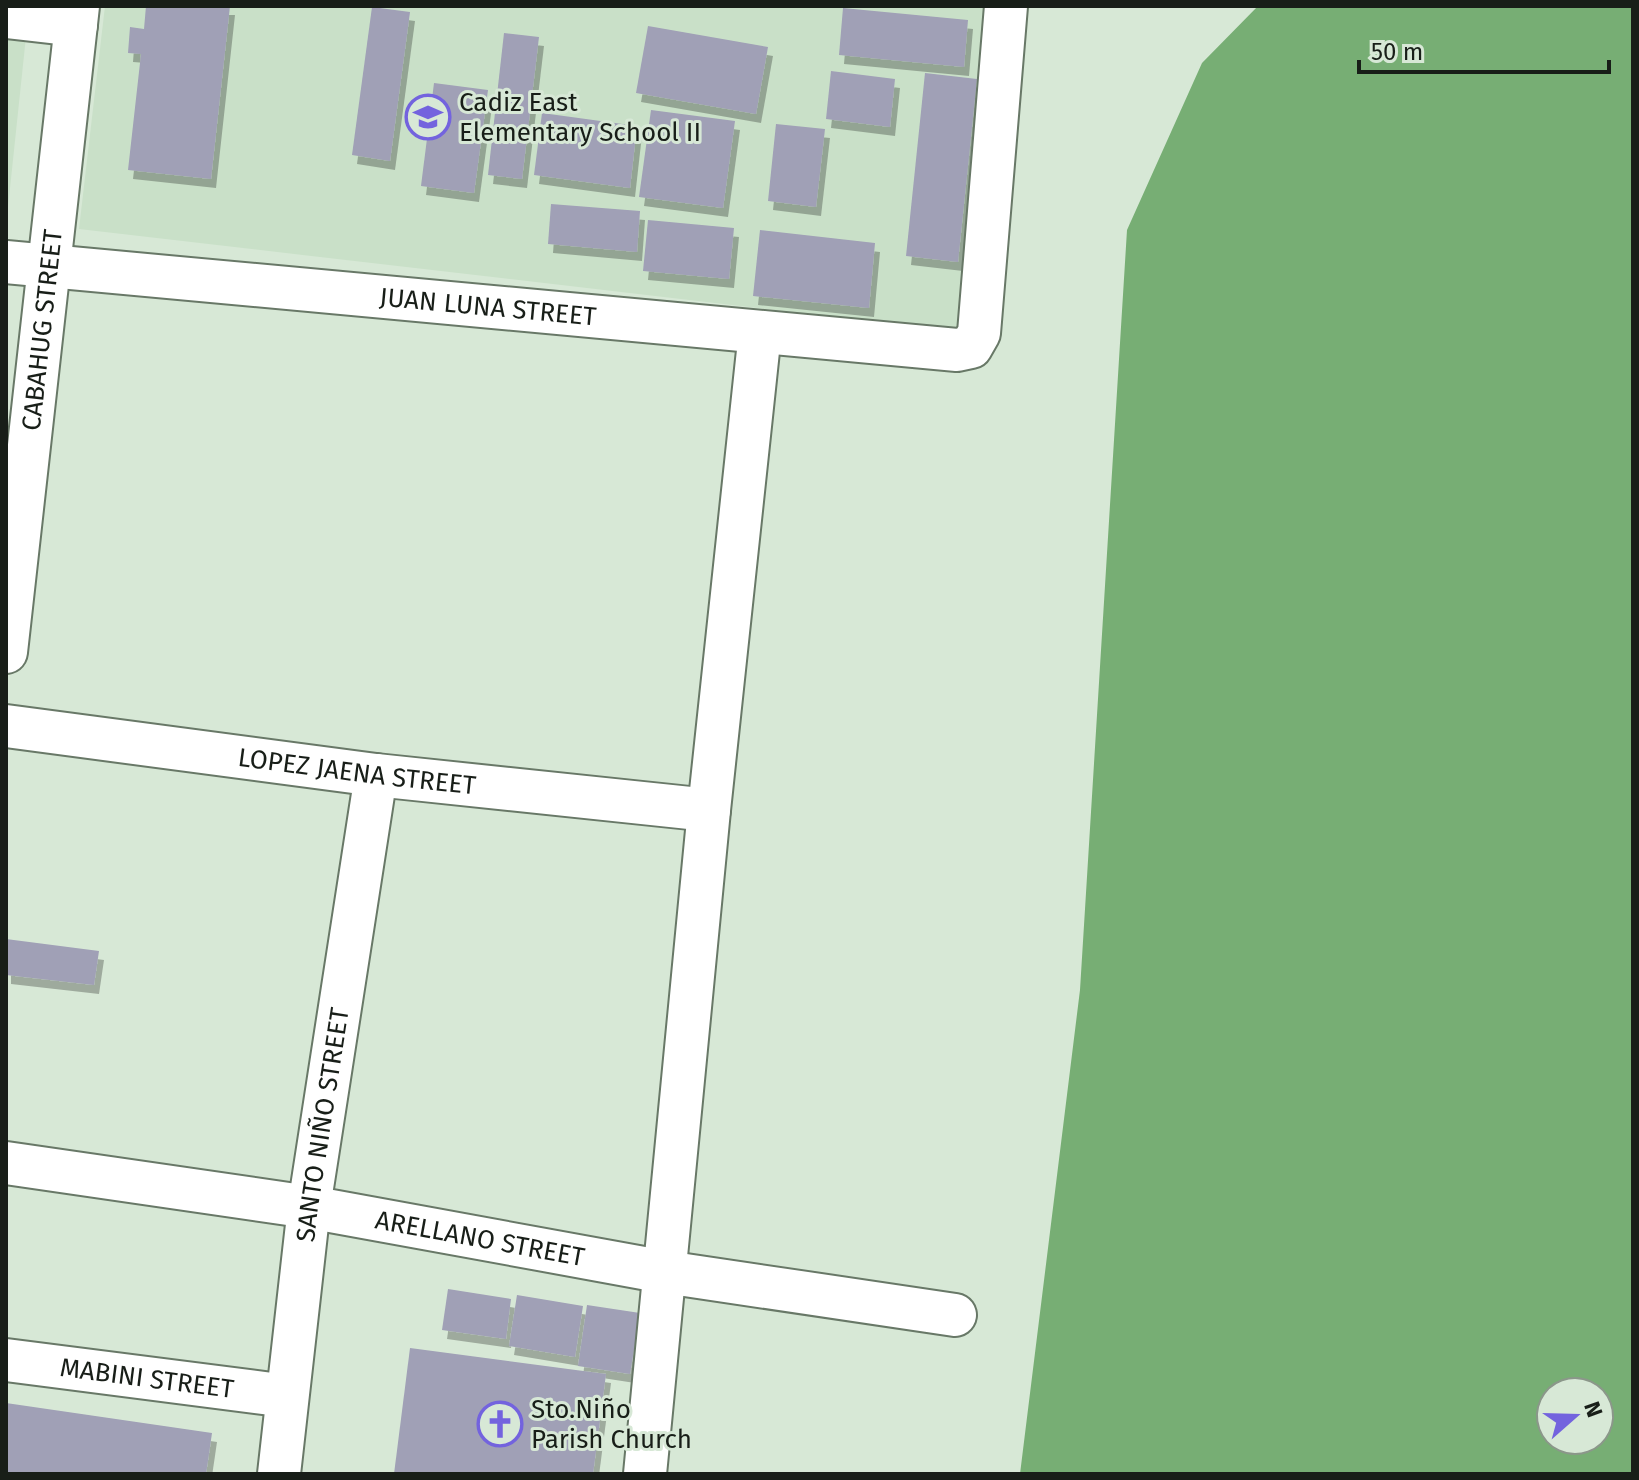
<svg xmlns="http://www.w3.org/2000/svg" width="1639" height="1480" font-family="'Fira Sans',sans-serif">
<defs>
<filter id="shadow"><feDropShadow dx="5" dy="9" stdDeviation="0" flood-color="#0004"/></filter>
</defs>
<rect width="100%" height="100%" fill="#d7e8d6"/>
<!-- built -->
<g fill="#c9e0c8">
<polygon points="6,6 29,8 6,226"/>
<polygon points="105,6 997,6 965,332 79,229"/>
</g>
<!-- water -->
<path fill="#77ae74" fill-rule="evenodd" d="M1258 6H1633V1474H1020L1080 990 1127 230 1202 63ZM1551 1392H1599V1440H1551Z"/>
<!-- building -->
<g fill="#a0a0b6" filter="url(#shadow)">
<polygon points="146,6 230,6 211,179 128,170 141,54 128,53 130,27 144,29"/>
<polygon points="372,7 410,12 390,161 352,155"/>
<polygon points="843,8 968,20 964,67 839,55"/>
<polygon points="648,26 768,47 756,114 636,93"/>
<polygon points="504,33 539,37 522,179 488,175"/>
<polygon points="831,71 895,79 890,127 826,119"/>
<polygon points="925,73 977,79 958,262 906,256"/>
<polygon points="434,83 488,90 474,193 421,186"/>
<polygon points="651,110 735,121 723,208 639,197"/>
<polygon points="542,113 637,126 630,188 534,175"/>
<polygon points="776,124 825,129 816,207 768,201"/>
<polygon points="551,204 640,211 637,252 548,244"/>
<polygon points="648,220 734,228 729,279 643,271"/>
<polygon points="760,230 875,243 869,308 753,296"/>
<polygon points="6,939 99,951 94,985 6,975"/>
<polygon points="448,1289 511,1299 506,1339 442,1330"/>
<polygon points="517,1295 583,1306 575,1357 509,1346"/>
<polygon points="587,1305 640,1313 630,1374 578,1366"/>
<polygon points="410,1348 606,1374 593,1474 394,1474"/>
<polygon points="6,1403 212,1433 206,1474 6,1474"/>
</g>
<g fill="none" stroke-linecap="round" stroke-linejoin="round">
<!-- minor casing -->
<g stroke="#687867" stroke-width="46">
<g id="minor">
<polyline points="6,17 76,25"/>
<path id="s1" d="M6 262 957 350 971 347 979 333 1006 6"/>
<path id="s2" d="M6 652 78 6"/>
<path id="s3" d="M6 726 376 775 709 810"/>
<path id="s4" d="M6 1163 309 1207 665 1272 955 1315"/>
<path id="s5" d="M6 1360 287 1396"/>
<path id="s6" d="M279 1474 309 1207 376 775"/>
<polyline points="645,1474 709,810 760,332"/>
</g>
</g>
<!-- minor -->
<use href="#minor" stroke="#fff" stroke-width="42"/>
</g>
<!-- icons -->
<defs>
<g id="school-ring" transform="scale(2.3)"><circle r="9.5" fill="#d7e8d6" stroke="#7363de" stroke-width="1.5"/><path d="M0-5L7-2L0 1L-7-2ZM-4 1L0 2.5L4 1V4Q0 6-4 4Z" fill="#7363de"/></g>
<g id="church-ring" transform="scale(2.3)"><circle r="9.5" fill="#d7e8d6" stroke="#7363de" stroke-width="1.5"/><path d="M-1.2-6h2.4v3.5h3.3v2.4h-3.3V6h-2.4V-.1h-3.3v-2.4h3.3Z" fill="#7363de"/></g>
</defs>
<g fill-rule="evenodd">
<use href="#school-ring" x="428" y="117"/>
<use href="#church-ring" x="500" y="1424"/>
</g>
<g text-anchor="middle" stroke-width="6" stroke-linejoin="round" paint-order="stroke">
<!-- poi labels -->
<g font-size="26" fill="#181e18" stroke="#d7e8d6" text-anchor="start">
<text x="459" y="111">Cadiz East<tspan x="459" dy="30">Elementary School II</tspan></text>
<text x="531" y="1418">Sto.Niño<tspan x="531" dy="30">Parish Church</tspan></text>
</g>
<!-- street labels -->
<g font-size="26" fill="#181e18" stroke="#d7e8d6">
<text dy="9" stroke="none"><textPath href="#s1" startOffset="484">JUAN LUNA STREET</textPath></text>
<text dy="9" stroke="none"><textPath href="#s2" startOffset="324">CABAHUG STREET</textPath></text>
<text dy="9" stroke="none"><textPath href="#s3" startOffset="354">LOPEZ JAENA STREET</textPath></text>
<text dy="9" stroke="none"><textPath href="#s6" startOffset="352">SANTO NIÑO STREET</textPath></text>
<text dy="9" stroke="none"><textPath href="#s4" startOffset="480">ARELLANO STREET</textPath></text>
<text dy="9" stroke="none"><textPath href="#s5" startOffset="142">MABINI STREET</textPath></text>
</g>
</g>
<!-- border -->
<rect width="1639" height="1480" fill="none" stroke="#181e18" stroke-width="16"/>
<!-- north arrow -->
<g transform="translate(1575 1416) rotate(70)"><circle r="38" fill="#d7e8d6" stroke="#8b978a" stroke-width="2"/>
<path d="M0-6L14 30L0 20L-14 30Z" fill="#7363de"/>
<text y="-12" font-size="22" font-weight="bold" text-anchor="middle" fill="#181e18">N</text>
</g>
<!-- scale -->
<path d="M1359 60v12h250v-12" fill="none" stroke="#181e18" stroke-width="4"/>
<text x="1371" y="60" font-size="24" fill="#181e18" stroke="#d7e8d6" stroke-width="6" paint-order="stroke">50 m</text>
</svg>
